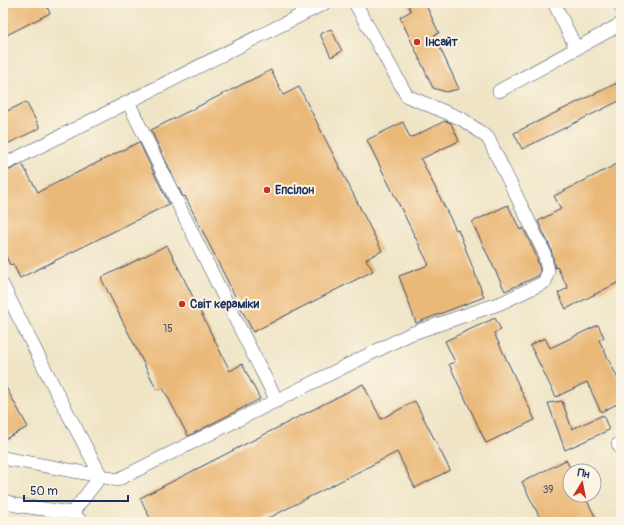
<svg xmlns="http://www.w3.org/2000/svg" width="624" height="525" font-family="Pangolin,sans-serif">
<rect width="100%" height="100%" fill="#fcf5e5"/>
<filter id="ink" filterUnits="userSpaceOnUse"><feTurbulence type="fractalNoise" baseFrequency=".025" numOctaves="2"/><feDisplacementMap in="SourceGraphic" scale="8" xChannelSelector="R" yChannelSelector="G"/><feConvolveMatrix kernelMatrix="1 2 1 2 8 2 1 2 1" color-interpolation-filters="sRGB"/></filter>
<filter id="wash" filterUnits="userSpaceOnUse"><feTurbulence type="fractalNoise" baseFrequency=".012" numOctaves="4" result="noise"/><feDisplacementMap in="SourceGraphic" scale="16" xChannelSelector="R" yChannelSelector="G"/><feGaussianBlur stdDeviation="0.9" result="paint"/><feColorMatrix in="noise" values="0 0 0 0 0 0 0 0 0 0 0 0 0 0 0 0 0 1.4 0 .05"/><feComposite in="paint" operator="in"/></filter>
<g filter="url(#wash)">
<rect width="100%" height="100%" fill="#efe4c5"/>
<g id="blocks">
<!-- building -->
<g fill="#eab877">
<polygon points="3,3 45,3 50,13 3,37"/>
<polygon points="407,3 425,3 439,33 434,35 459,89 446,92 433,88 400,17 411,11"/>
<polygon points="331,29 342,51 331,57 320,34"/>
<polygon points="271,70 283,95 299,87 382,251 366,259 373,271 253,332 185,196 183,197 151,130"/>
<polygon points="621,81 621,100 522,149 514,133"/>
<polygon points="26,102 40,128 3,146 3,113"/>
<polygon points="445,121 451,123 459,141 421,159 456,230 458,229 484,297 416,323 399,276 429,265 367,140 403,122 410,138"/>
<polygon points="139,142 169,204 20,278 13,264 10,265 3,250 3,173 22,164 38,192"/>
<polygon points="621,162 621,281 566,309 558,293 568,288 557,267 555,268 551,249 538,221 561,209 554,196"/>
<polygon points="508,205 520,230 523,228 536,255 540,271 538,276 505,291 472,222"/>
<polygon points="167,245 230,371 242,364 260,399 188,436 163,388 157,390 101,278"/>
<polygon points="495,318 501,330 494,333 535,420 486,443 449,364 455,362 445,341"/>
<polygon points="598,325 604,337 599,340 621,385 621,402 601,412 587,382 556,397 530,345 545,338 550,348"/>
<polygon points="3,382 28,427 3,440"/>
<polygon points="363,384 381,419 415,401 450,470 415,488 397,452 261,522 152,522 140,498"/>
<polygon points="562,401 572,429 603,415 609,430 565,450 548,403"/>
<polygon points="566,460 570,468 570,495 584,495 598,522 542,522 522,482"/>
</g>
</g>
</g>
<g filter="url(#ink)">
<use href="#blocks" fill-opacity="0" stroke="#3b4a6d" stroke-width="1"/>
<g fill="none" stroke-linecap="round" stroke-linejoin="round">
<!-- minor casing -->
<g stroke="#3b4a6d" stroke-width="14">
<g id="minor">
<polyline points="554,3 576,48"/>
<polyline points="619,3 621,8"/>
<polyline points="499,91 621,24"/>
<polyline points="128,102 219,287 277,401"/>
<polyline points="3,165 325,3"/>
<polyline points="3,286 56,391 101,476 3,458"/>
<polyline points="618,444 621,449"/>
<polyline points="3,500 15,505 72,513 82,522"/>
<polyline points="72,513 101,476 117,480 410,334 501,303 545,282 548,271 544,252 488,138 462,119 407,96 355,3"/>
</g>
</g>
<!-- minor -->
<use href="#minor" stroke="#fff" stroke-width="13"/>
</g>
</g>
<!-- markers -->
<g fill="#c8321e" stroke="#fcf5e5" stroke-width="1.5">
<circle cx="417" cy="42" r="4"/>
<circle cx="267" cy="190" r="4"/>
<circle cx="182" cy="304" r="4"/>
</g>
<g text-anchor="middle" stroke-width="4" stroke-linejoin="round" paint-order="stroke">
<!-- number labels -->
<g font-size="10" fill="#4f5164">
<text x="168" y="332">15</text>
<text x="548" y="493">39</text>
</g>
<!-- poi labels -->
<g font-size="12" font-weight="bold" fill="#1b2f5e" stroke="#fcf5e5" text-anchor="start">
<text x="425" y="46">Інсайт</text>
<text x="275" y="194">Епсілон</text>
<text x="190" y="308">Світ кераміки</text>
</g>
</g>
<!-- margin -->
<rect width="624" height="525" fill="none" stroke="#fcf5e5" stroke-width="16"/>
<!-- north arrow -->
<g transform="translate(582 483) rotate(10)"><circle r="19" fill="#fcf5e5" stroke="#a2a6af"/>
<path d="M0-3L7 15L0 10L-7 15Z" fill="#c8321e"/>
<text y="-6" font-size="11" font-weight="bold" text-anchor="middle" fill="#1b2f5e">Пн</text>
</g>
<!-- scale -->
<path d="M24 495v6h104v-6" fill="none" stroke="#1b2f5e" stroke-width="2"/>
<text x="30" y="495" font-size="12" fill="#1b2f5e" stroke="#fcf5e5" stroke-width="3" paint-order="stroke">50 m</text>
</svg>
